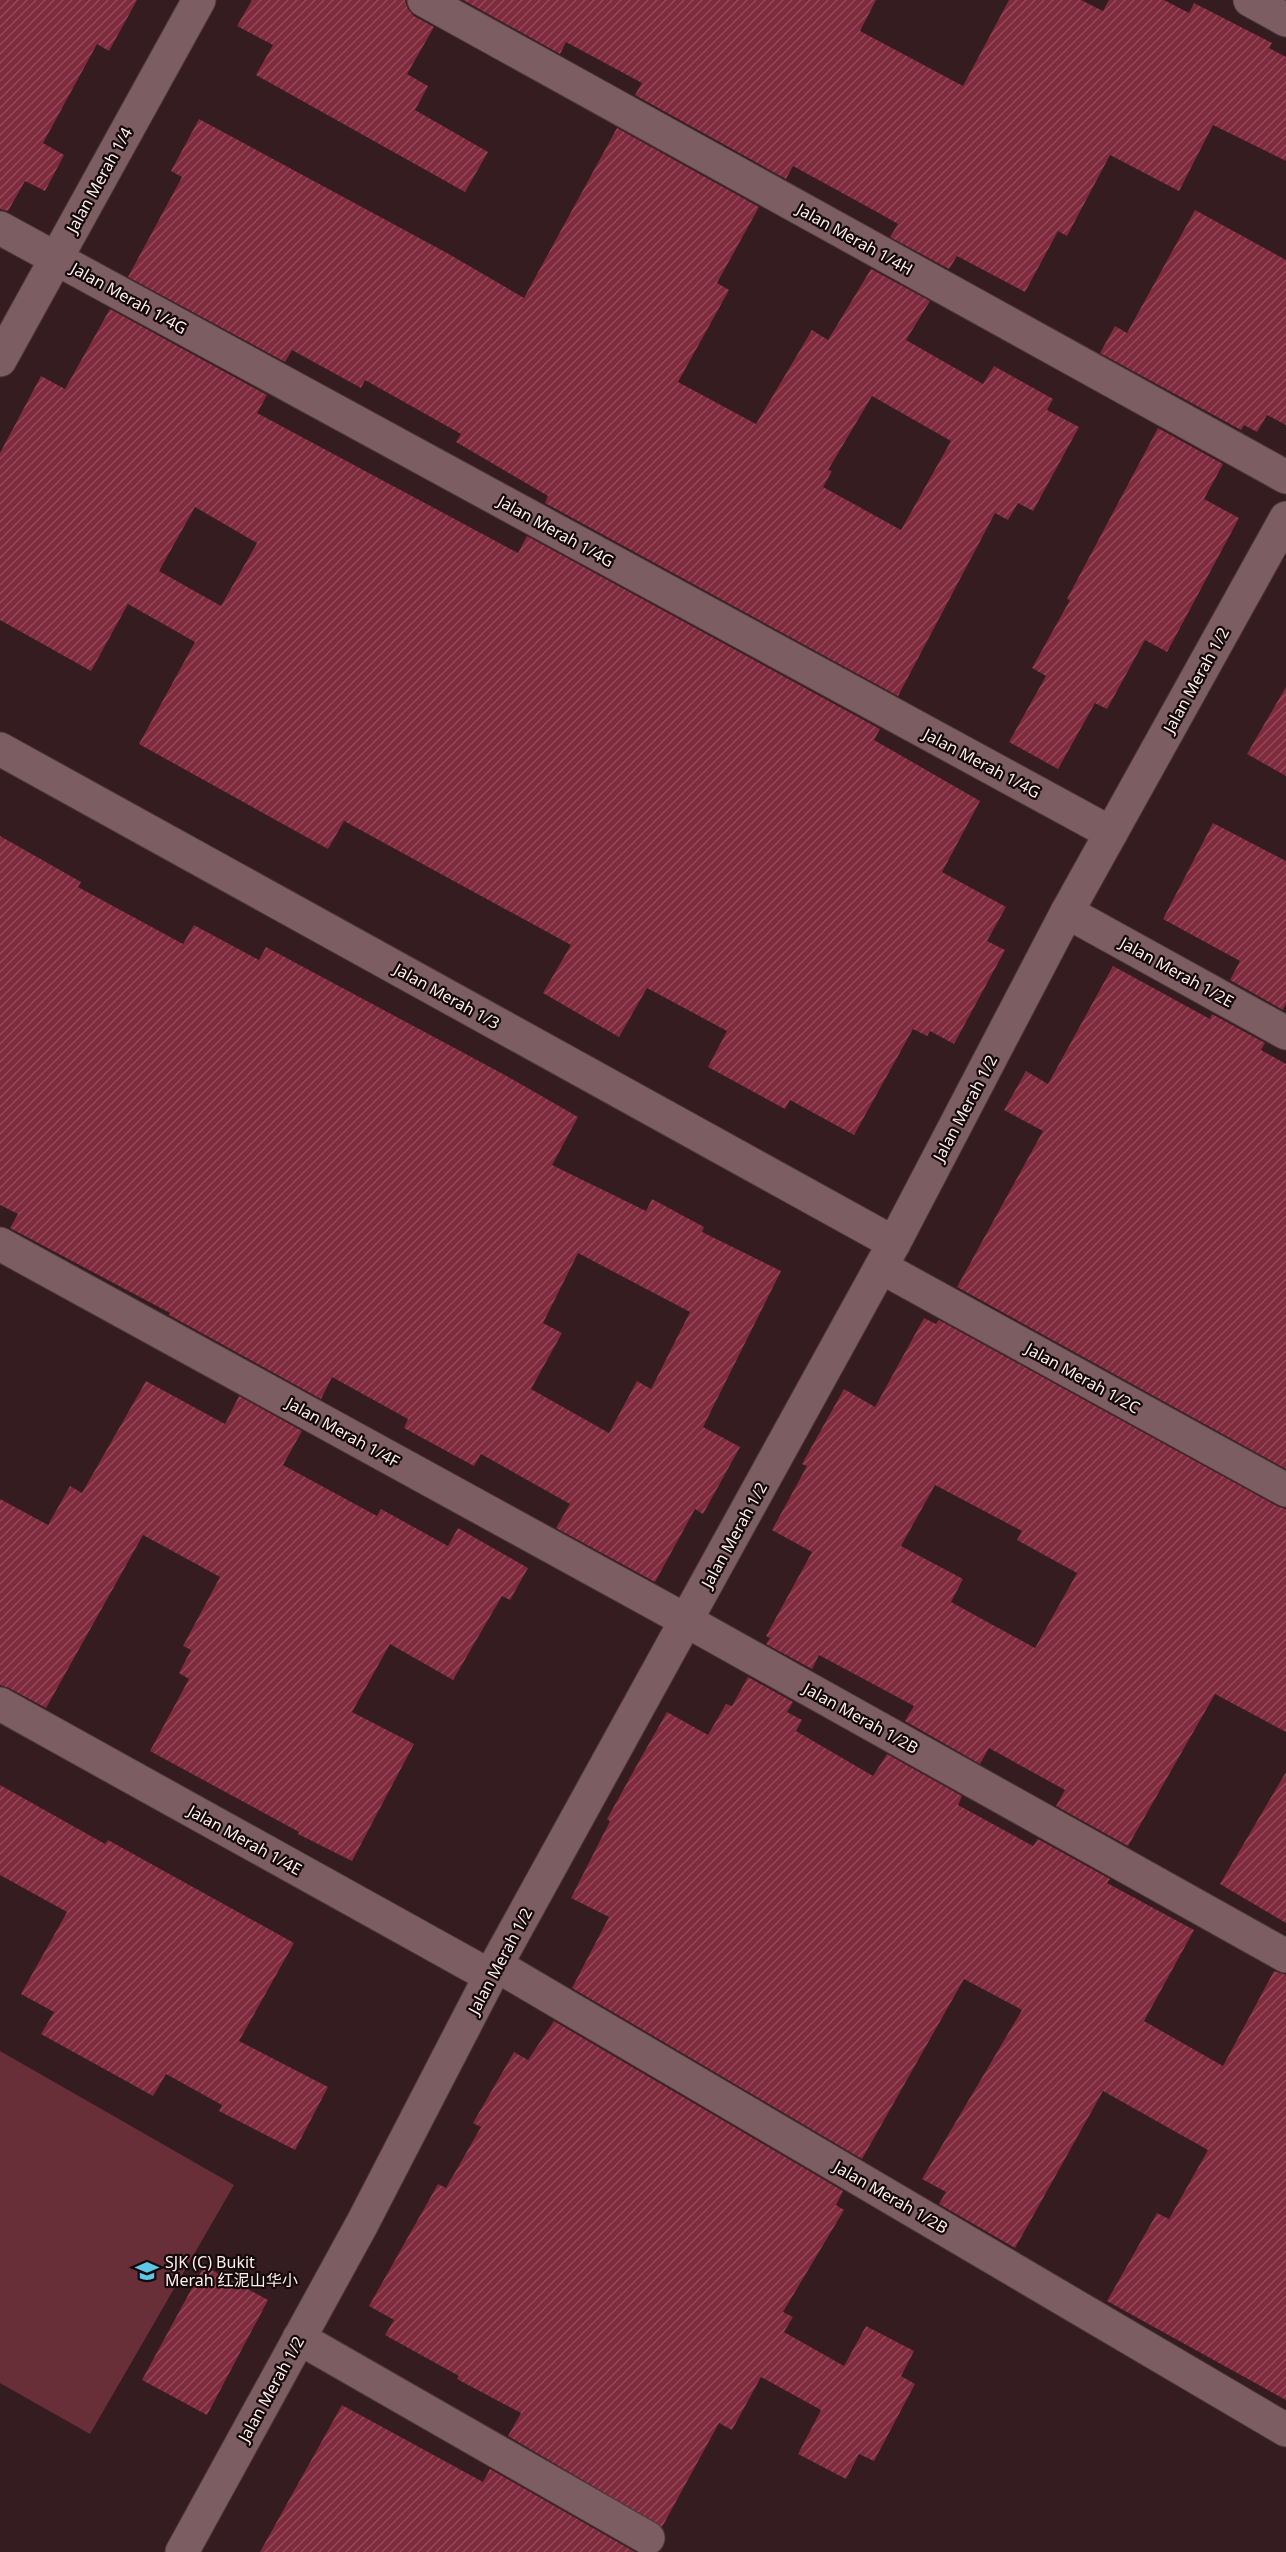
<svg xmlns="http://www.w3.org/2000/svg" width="1286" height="2552" font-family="'Noto Sans','Noto Sans SC',sans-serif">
<defs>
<pattern id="building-hatch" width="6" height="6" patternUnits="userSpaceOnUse" patternTransform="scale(1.5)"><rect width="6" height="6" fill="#7f2a3d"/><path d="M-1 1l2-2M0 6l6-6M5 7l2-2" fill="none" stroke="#924959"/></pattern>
</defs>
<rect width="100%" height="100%" fill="#351c20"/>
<!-- park -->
<polygon fill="#682f39" points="0,2051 234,2185 90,2434 0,2383"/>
<!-- building -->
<g fill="url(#building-hatch)" fill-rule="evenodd">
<polygon points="0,0 137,0 109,51 97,44 43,143 64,155 45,191 25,181 8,211 0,209"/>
<polygon points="252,0 405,0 408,9 414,16 434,27 407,74 428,86 415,110 488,152 465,192 256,75 273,45 237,26"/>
<polygon points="463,0 876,0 860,31 963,86 1009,0 1081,0 1103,11 1109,0 1164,0 1189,13 1194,3 1272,43 1269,48 1286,57 1286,161 1213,125 1179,191 1110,155 1067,236 1058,231 1025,292 957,256 949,269 890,237 898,224 877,212 793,166 786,179 635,95 642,83 566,42 560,54"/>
<path d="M199 119 447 253 524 298 617 128 759 207 717 283 729 290 678 382 756 424 812 330 828 340 871 269 930 301 906 340 983 384 994 366 1053 399 1047 410 1079 427 1033 511 1018 503 1008 520 995 513 898 696 545 503 548 496 456 442 461 434 365 380 361 388 292 350 285 362 128 277 182 177 171 171ZM872 396 951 441 901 530 823 487 832 471 828 470Z"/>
<polygon points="1195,210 1286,260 1286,425 1267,415 1257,432 1244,425 1241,430 1100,353 1115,326 1127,333"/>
<path d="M110 309 267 395 257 413 518 553 527 536 880 729 874 740 980 801 942 872 1006 907 987 941 1005 950 954 1044 930 1031 927 1036 913 1029 854 1135 790 1100 785 1109 708 1067 727 1031 647 988 619 1037 543 993 571 945 344 821 328 849 139 744 195 642 128 604 91 671 0 620V453L41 376 65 389ZM195 507 257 543 221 606 159 571Z"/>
<polygon points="1158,428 1223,464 1204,499 1239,518 1167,652 1145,640 1107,709 1095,703 1058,769 1009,742 1046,676 1032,668 1070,600 1067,599"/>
<polygon points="1286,687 1286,776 1247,754"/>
<polygon points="1213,823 1286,861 1286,1003 1283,1010 1230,980 1240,961 1163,919"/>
<path d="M0 836 81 882 78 887 183 944 194 925 259 960 266 947 503 1074 578 1117 552 1165 646 1211 652 1199 704 1227 702 1232 781 1271 703 1427 740 1447 703 1514 695 1509 655 1582 556 1528 570 1504 481 1454 474 1466 404 1428 408 1419 332 1377 321 1399 169 1315 170 1313 10 1228 18 1214 0 1205ZM578 1253 690 1312 651 1389 637 1381 609 1433 531 1389 562 1333 543 1323Z"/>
<polygon points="1113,966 1210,1019 1212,1014 1265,1043 1261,1050 1286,1064 1286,1469 957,1287 1043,1131 1004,1110 1026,1071 1048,1084"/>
<path d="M924 1318 936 1324 939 1320 1277 1506 1286 1509V1732L1215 1694 1128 1846 1056 1806 1065 1790 989 1748 980 1764 905 1721 914 1706 819 1655 812 1669 766 1644 770 1638 766 1636 812 1552 772 1530 807 1466 802 1464 844 1389 875 1407ZM935 1485 1022 1531 1017 1540 1077 1573 1035 1648 951 1602 963 1579 901 1546Z"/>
<polygon points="146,1381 225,1424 239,1396 302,1431 283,1465 377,1516 381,1509 448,1546 458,1528 528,1568 510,1600 502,1596 453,1680 390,1644 352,1712 414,1744 352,1861 298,1834 299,1832 150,1751 189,1679 179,1673 191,1650 183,1646 220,1577 143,1535 46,1708 9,1688 0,1685 0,1499 48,1525 70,1486 82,1493"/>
<polygon points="748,1677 793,1702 787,1712 802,1720 796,1731 873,1776 887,1754 962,1796 958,1805 1033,1846 1038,1839 1110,1879 1107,1883 1194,1930 1144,2021 1223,2066 1274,1971 1286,1975 1286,2400 1107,2301 1157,2213 1169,2219 1208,2150 1103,2091 1015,2248 939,2204 946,2192 922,2179 1022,2010 964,1979 862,2159 572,1988 609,1917 571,1898 610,1821 607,1819 642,1756 667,1712 708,1735 726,1704 732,1706"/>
<polygon points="1286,1772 1286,1923 1220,1884"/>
<polygon points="0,1785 105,1844 108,1840 294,1943 239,2041 328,2087 295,2150 219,2111 222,2105 166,2074 153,2096 41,2034 54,2012 21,1994 67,1912 0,1875"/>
<polygon points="554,2021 843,2191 836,2205 844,2210 783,2312 793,2317 784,2332 844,2366 866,2326 914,2351 901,2376 915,2384 874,2461 859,2454 846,2479 798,2454 821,2410 761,2377 732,2430 719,2423 662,2527 508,2436 521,2413 457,2379 459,2376 385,2335 394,2320 369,2306 438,2184 446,2188 481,2127 473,2123 514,2052 528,2060"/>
<polygon points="204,2266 268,2300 207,2415 142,2380"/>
<polygon points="342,2405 483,2482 490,2469 635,2552 260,2552"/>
</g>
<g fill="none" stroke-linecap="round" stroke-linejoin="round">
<!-- street casing -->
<g stroke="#4d393c" stroke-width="35">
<g id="street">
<polyline points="424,0 1286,477"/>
<polyline points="1250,0 1286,20"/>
<polyline points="0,228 1111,833"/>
<polyline points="0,360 199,0"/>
<polyline points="0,749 894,1243"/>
<polyline points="1067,912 1286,1033"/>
<polyline points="0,1244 687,1621 1286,1956"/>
<polyline points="881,1267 1286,1490"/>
<polyline points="0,1704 490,1976"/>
<polyline points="496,1965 1286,2430"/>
<polyline points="299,2338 648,2538"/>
<polyline points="182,2552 362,2224 496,1965 894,1243 1067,912 1286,518"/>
</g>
</g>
<!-- street -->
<use href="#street" stroke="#7c5d61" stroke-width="33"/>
</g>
<!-- icons -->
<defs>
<g id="school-bare" transform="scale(1.8)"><path d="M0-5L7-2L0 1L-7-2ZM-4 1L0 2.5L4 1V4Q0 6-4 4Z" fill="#5cc7e7" stroke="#150a0b" stroke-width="2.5" paint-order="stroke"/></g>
</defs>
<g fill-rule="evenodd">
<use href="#school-bare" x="147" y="2271"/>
</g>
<g text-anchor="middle" stroke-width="4.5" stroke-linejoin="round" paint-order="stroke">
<!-- street labels -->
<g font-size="16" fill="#ffedef" stroke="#150a0b">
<text transform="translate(99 180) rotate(-61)" y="6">Jalan Merah 1/4</text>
<text transform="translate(855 239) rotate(29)" y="6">Jalan Merah 1/4H</text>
<text transform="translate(129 298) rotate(29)" y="6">Jalan Merah 1/4G</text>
<text transform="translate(556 531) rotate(29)" y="6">Jalan Merah 1/4G</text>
<text transform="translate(1196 680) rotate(-61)" y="6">Jalan Merah 1/2</text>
<text transform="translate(982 763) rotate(28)" y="6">Jalan Merah 1/4G</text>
<text transform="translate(1177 972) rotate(29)" y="6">Jalan Merah 1/2E</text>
<text transform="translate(447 996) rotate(29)" y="6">Jalan Merah 1/3</text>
<text transform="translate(965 1108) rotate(-62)" y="6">Jalan Merah 1/2</text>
<text transform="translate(1083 1378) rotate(29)" y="6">Jalan Merah 1/2C</text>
<text transform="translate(343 1432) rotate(29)" y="6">Jalan Merah 1/4F</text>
<text transform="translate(734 1535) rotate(-61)" y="6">Jalan Merah 1/2</text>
<text transform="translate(861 1718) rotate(29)" y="6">Jalan Merah 1/2B</text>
<text transform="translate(245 1840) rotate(29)" y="6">Jalan Merah 1/4E</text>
<text transform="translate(500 1961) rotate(-62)" y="6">Jalan Merah 1/2</text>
<text transform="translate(891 2197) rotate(30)" y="6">Jalan Merah 1/2B</text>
<text transform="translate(271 2389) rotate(-61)" y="6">Jalan Merah 1/2</text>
</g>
<!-- poi labels -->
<g font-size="16" fill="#ffedef" stroke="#150a0b" text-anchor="start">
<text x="165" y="2268">SJK (C) Bukit<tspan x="165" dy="18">Merah 红泥山华小</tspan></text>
</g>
</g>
</svg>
